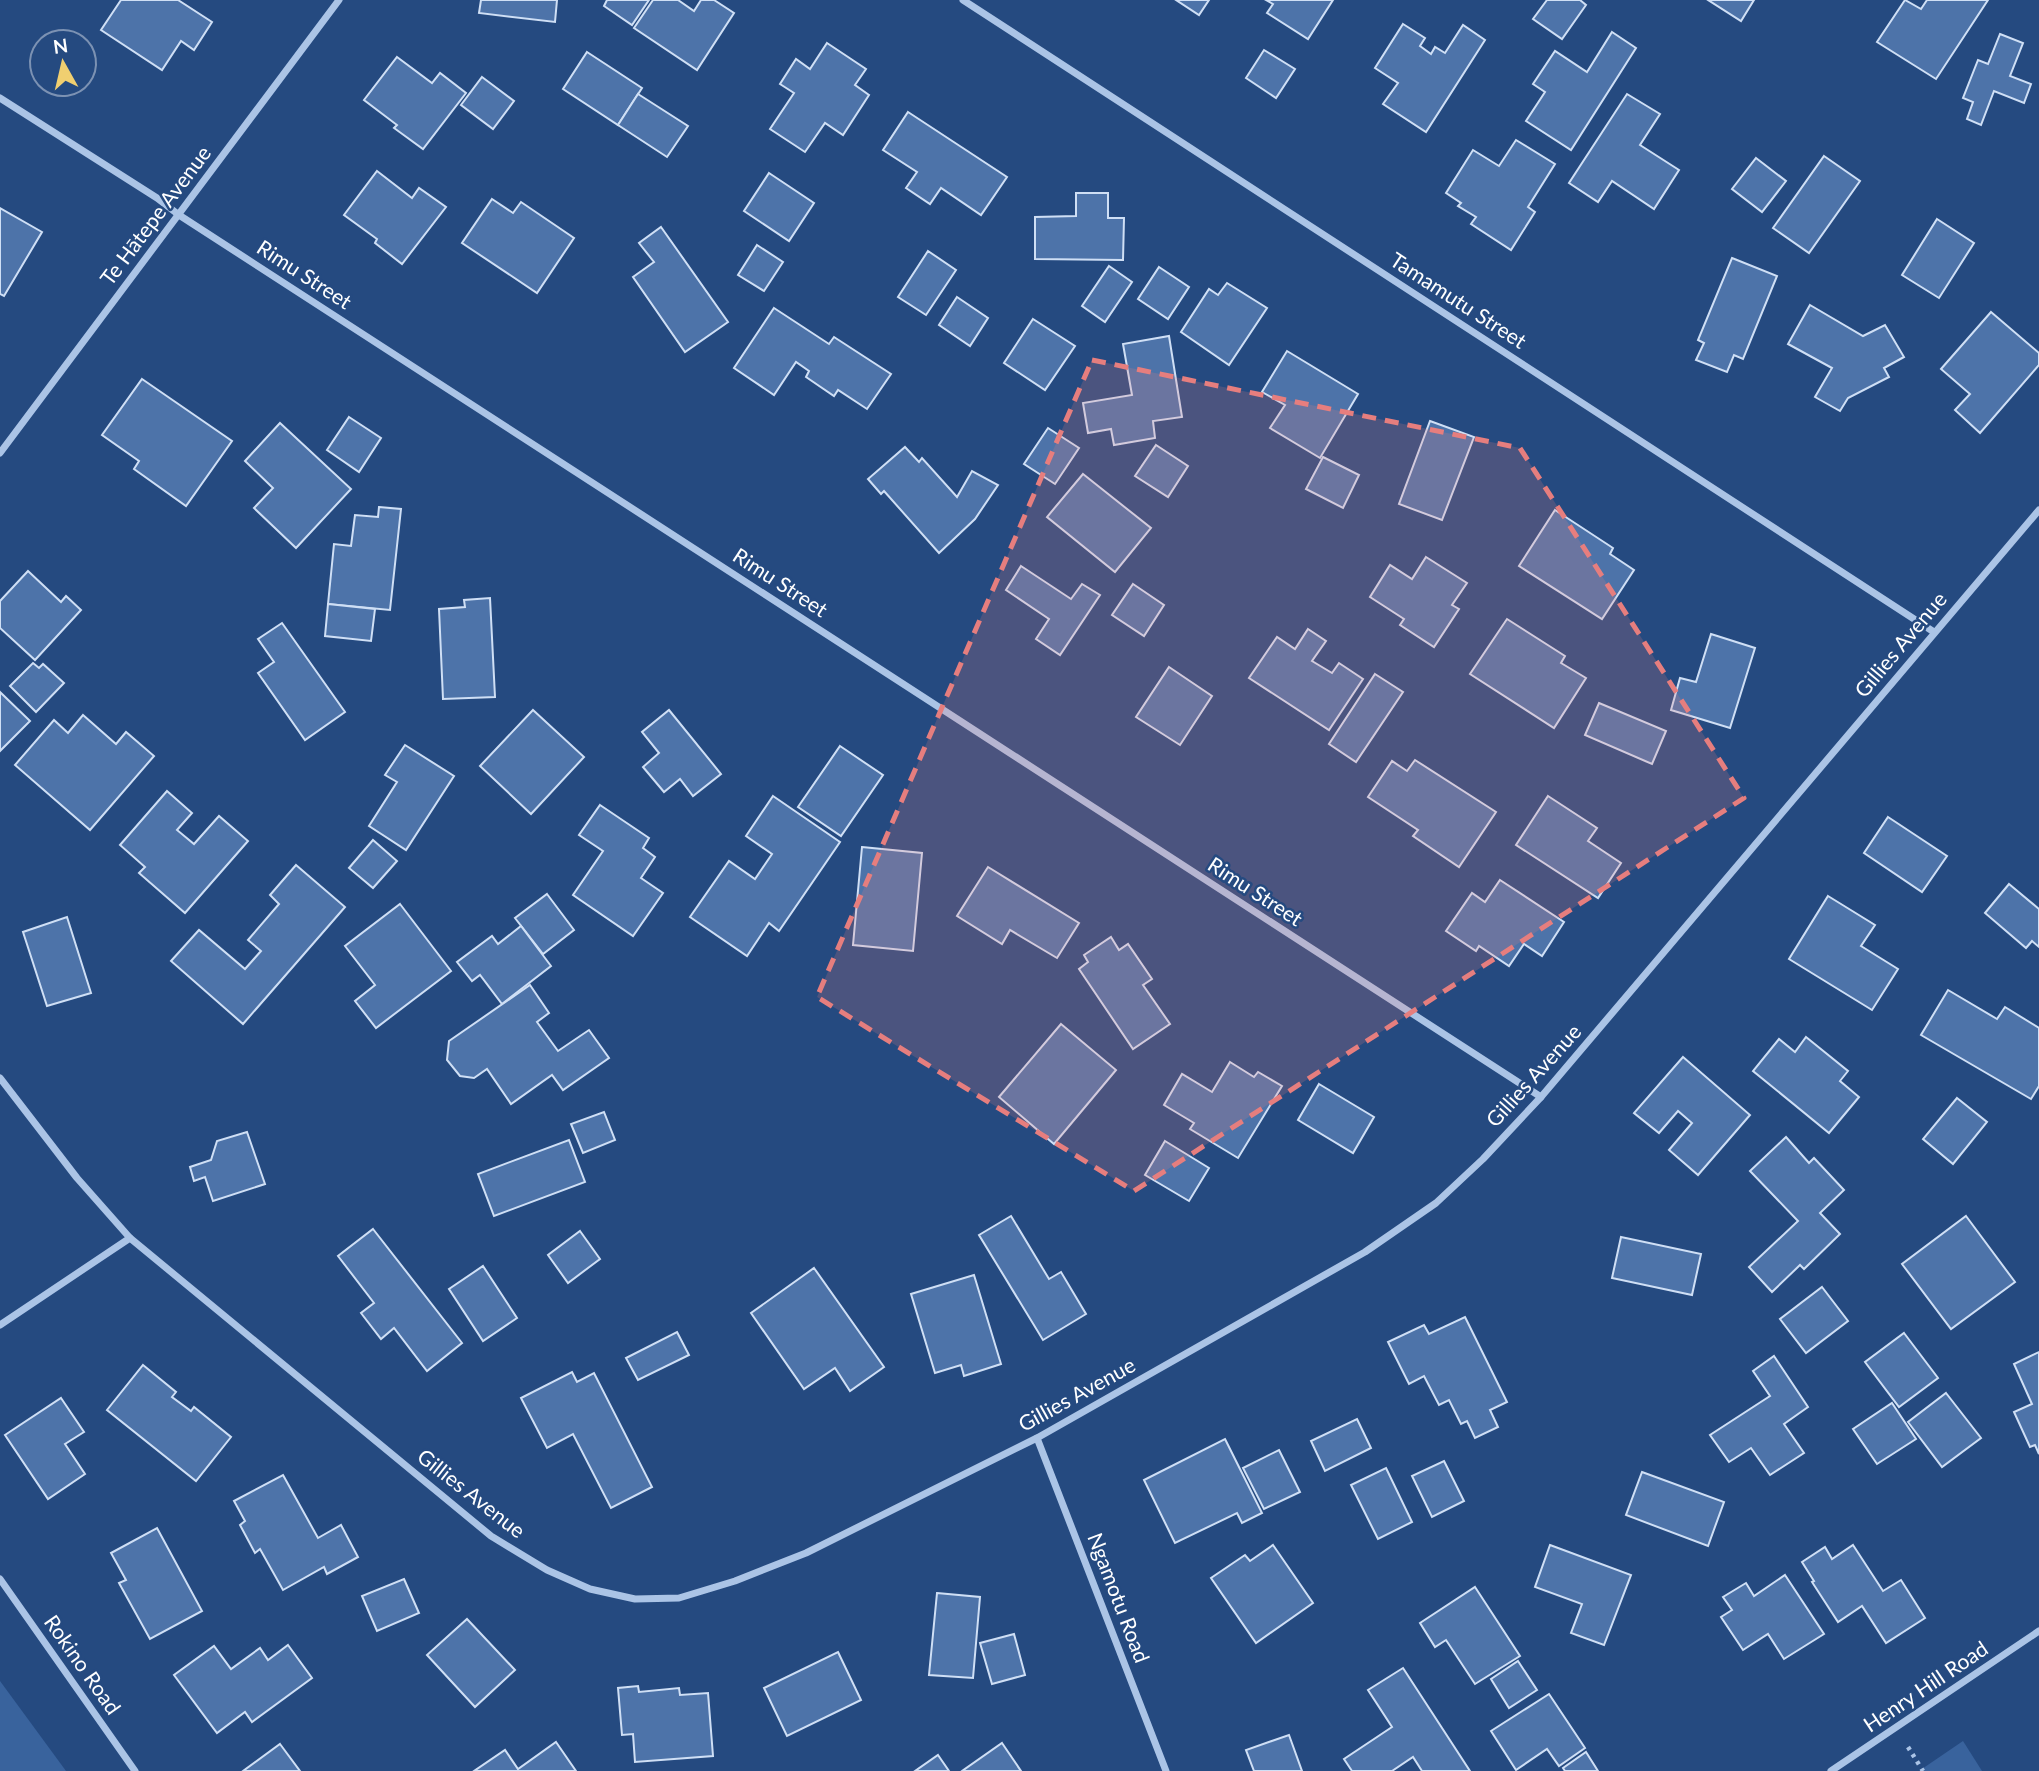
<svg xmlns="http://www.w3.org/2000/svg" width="2039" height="1771" font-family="Lato,sans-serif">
<rect width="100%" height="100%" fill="#254a80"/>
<!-- green -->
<g fill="#39639d">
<polygon points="0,1681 66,1771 0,1771"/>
<polygon points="1963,1741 1982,1771 1919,1771"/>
</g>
<!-- building -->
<g fill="#4d73a9" stroke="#cfdff5" stroke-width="2">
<polygon points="121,0 178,0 212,22 194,50 181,41 162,70 101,30"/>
<polygon points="481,0 557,0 555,22 479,13"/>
<polygon points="607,0 649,0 632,25 604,6"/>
<polygon points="653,0 678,0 694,11 701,0 714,0 734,13 697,70 634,28"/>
<polygon points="1176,0 1209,0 1199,15"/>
<polygon points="1266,0 1333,0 1308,39 1267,13 1273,4"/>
<polygon points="1547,0 1580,0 1586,5 1562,39 1533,19"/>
<polygon points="1708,0 1754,0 1741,21"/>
<polygon points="1905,0 1921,9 1927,0 1988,0 1936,79 1877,42"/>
<polygon points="1403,24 1425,38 1420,46 1431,54 1435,47 1445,53 1463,25 1485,40 1426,132 1383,104 1398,83 1375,68"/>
<polygon points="1612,32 1636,48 1571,150 1526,121 1545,92 1533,84 1555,51 1587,72"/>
<polygon points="2000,34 2023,43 2010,76 2031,84 2024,103 1994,91 1981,125 1967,119 1973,102 1963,98 1978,60 1988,64"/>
<polygon points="827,43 866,69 855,85 869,95 843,135 825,123 805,152 770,129 794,93 780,84 796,59 810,69"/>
<polygon points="1264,50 1295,69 1276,98 1246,78"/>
<polygon points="587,52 642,88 618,125 563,89"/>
<polygon points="397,57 432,83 440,73 466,93 423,149 394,128 397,125 364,100"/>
<polygon points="482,77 514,101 493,129 461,105"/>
<polygon points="638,94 688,126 667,157 618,125"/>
<polygon points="1627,94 1660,114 1640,145 1679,170 1654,209 1612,181 1598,202 1569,183"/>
<polygon points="908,112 1007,177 981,215 941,188 930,204 906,188 917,172 883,150"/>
<polygon points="1516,140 1555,164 1528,207 1535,212 1511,250 1471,224 1476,217 1458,206 1461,203 1446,193 1473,150 1499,166"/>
<polygon points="1824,156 1860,181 1809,253 1773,228"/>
<polygon points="1756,158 1786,181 1762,212 1732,189"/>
<polygon points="377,171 412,198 419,188 446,207 402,264 375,243 377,239 344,215"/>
<polygon points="769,173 814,203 789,241 744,211"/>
<polygon points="1076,193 1108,193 1108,218 1124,218 1123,260 1035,259 1035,217 1076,216"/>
<polygon points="492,199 513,213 521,202 574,238 537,293 462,243"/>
<polygon points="0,208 42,232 4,296 0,294"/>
<polygon points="1937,219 1974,243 1939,298 1902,275"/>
<polygon points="661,227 728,322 685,352 633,277 654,262 639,243"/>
<polygon points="757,245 783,262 764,291 738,275"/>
<polygon points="928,251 956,270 926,315 898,297"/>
<polygon points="1732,258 1777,276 1743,359 1734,355 1727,372 1696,360 1704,343 1698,340"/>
<polygon points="1109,266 1132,282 1105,322 1082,306"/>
<polygon points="1159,267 1189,287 1168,319 1138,299"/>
<polygon points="1227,283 1267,308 1229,365 1181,332 1209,289 1218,295"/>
<polygon points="957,297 988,318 970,346 939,325"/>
<polygon points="1810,305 1863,336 1885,325 1904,357 1884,368 1889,377 1848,398 1840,411 1815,397 1832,368 1788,344"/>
<polygon points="774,308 829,344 834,337 891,374 867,409 838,390 834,396 806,377 809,371 796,362 774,395 734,368"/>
<polygon points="1991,312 2039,353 2039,365 1980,433 1955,410 1970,394 1941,369"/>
<polygon points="1033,319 1075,346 1045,390 1004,363"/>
<polygon points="1169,336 1182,417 1153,421 1155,438 1114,445 1111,429 1088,433 1083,403 1132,395 1123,344"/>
<polygon points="1287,351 1358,394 1320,458 1270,428 1285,405 1262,392"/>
<polygon points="142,379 232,441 186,506 134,469 139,461 102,435"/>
<polygon points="349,417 381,438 359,472 327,450"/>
<polygon points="1430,421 1474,437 1442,520 1399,504"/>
<polygon points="280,423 351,489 296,548 254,508 273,488 245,461"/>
<polygon points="1048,428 1079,448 1055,484 1024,464"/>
<polygon points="1156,445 1188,466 1168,497 1135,476"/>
<polygon points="905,447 919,462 922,458 957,497 972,471 998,485 975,519 939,553 884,491 881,494 868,479"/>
<polygon points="1323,457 1359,475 1343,508 1306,489"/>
<polygon points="1083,474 1151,528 1115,572 1047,517"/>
<polygon points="379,507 401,509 390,610 328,604 334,544 351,546 355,515 378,517"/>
<polygon points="1555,510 1613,548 1610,554 1634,570 1602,619 1519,566"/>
<polygon points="1426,557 1467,583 1452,605 1459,609 1434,647 1400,625 1404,619 1370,597 1390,565 1412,579"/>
<polygon points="1021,566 1071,599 1082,584 1100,595 1060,655 1036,639 1049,619 1006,590"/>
<polygon points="28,571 61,602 66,596 81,610 35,660 0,628 0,601"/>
<polygon points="1133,584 1164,605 1144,636 1112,615"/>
<polygon points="490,598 495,697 443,699 439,609 465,607 464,600"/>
<polygon points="328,604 375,609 371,641 325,636"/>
<polygon points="1507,619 1565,656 1561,663 1586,678 1554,728 1470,674"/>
<polygon points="282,623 345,712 305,740 258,673 274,662 258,639"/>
<polygon points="1308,629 1326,641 1312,661 1332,673 1339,663 1363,679 1329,730 1249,678 1277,637 1295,649"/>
<polygon points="1711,634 1755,648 1730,728 1671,710 1680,678 1696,682"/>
<polygon points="33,663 39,668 43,664 64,683 36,712 10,686"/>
<polygon points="1169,667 1212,696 1180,745 1136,717"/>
<polygon points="1375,674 1403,692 1356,762 1329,744"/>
<polygon points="0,692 30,721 0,751"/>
<polygon points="1599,703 1666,731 1652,764 1585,735"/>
<polygon points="533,710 584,757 531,814 480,766"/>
<polygon points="669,710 721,774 693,796 680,779 664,792 643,767 659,753 642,732"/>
<polygon points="83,715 116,744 126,732 154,756 90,830 15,765 54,720 68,733"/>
<polygon points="405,745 454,776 406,850 369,826 397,782 385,775"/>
<polygon points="840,746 883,775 841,836 798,807"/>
<polygon points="1415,760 1496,812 1459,867 1413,836 1418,830 1368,797 1392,761 1407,771"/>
<polygon points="167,791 192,813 177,830 194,844 219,816 248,841 185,913 139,873 145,867 120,845"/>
<polygon points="773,796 840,842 779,931 769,923 747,956 690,917 729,861 755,879 772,854 746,836"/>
<polygon points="1548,796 1597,828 1588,841 1621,863 1598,898 1516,845"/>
<polygon points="600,805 649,838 643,848 655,857 641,878 663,893 633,936 573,895 603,851 579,835"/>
<polygon points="1888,817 1947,856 1922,892 1864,853"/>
<polygon points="373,840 397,861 373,888 349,868"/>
<polygon points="862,847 922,853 913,951 853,945"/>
<polygon points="296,865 345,907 243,1024 171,961 199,930 245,969 261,951 248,940 279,904 270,895"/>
<polygon points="988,867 1079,923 1057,958 1010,930 1002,944 957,916"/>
<polygon points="1500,880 1564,922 1542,956 1524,944 1509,966 1479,946 1476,951 1446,931 1472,893 1485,902"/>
<polygon points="2009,884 2039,909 2039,947 2032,941 2026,948 1985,913"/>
<polygon points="547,894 574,930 543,954 515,918"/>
<polygon points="1828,896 1875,925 1861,946 1898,969 1872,1010 1789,959"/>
<polygon points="400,904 451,971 376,1028 355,1001 375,985 345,946"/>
<polygon points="67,917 91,993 47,1006 23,932"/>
<polygon points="521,926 551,966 502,1004 480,975 472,981 457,962 492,936 498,944"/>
<polygon points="1111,937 1119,950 1128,944 1152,979 1143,985 1170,1024 1133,1049 1079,969 1088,962 1084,955"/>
<polygon points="530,985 549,1013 537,1022 558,1051 589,1030 609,1058 563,1090 552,1075 511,1104 487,1069 474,1078 460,1076 447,1060 449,1041"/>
<polygon points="1948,990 1997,1019 2005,1007 2039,1028 2039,1086 2031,1099 1921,1035"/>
<polygon points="1061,1024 1116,1070 1054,1144 999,1097"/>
<polygon points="1806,1037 1848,1071 1840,1081 1859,1097 1829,1133 1753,1071 1779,1039 1795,1052"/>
<polygon points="1683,1057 1750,1115 1698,1175 1669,1150 1692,1123 1678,1111 1659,1133 1634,1113"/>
<polygon points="1230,1062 1254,1077 1258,1072 1282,1086 1238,1158 1190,1129 1194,1123 1164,1105 1182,1074 1212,1092"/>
<polygon points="1319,1084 1374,1117 1353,1153 1298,1120"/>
<polygon points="1957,1098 1987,1122 1953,1164 1923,1139"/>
<polygon points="604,1112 615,1140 583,1153 571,1124"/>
<polygon points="247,1132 265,1184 213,1201 205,1177 194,1181 190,1167 211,1160 217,1141"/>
<polygon points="1786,1137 1809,1163 1814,1158 1844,1190 1820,1213 1840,1234 1804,1269 1800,1265 1772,1292 1749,1267 1798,1221 1750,1171"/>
<polygon points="569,1140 585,1182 494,1216 478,1174"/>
<polygon points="1165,1141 1209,1168 1189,1201 1145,1175"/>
<polygon points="1011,1216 1049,1279 1061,1272 1086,1314 1043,1340 979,1235"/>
<polygon points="1966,1216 2015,1282 1951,1329 1902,1264"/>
<polygon points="373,1229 462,1343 427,1371 394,1328 381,1339 361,1313 374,1303 338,1256"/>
<polygon points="580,1231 600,1259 568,1283 548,1255"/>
<polygon points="1621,1237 1701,1254 1692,1295 1612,1278"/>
<polygon points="483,1266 517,1318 483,1341 449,1289"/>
<polygon points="814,1268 884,1367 850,1391 835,1368 804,1389 751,1313"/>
<polygon points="974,1275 1001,1364 964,1376 961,1365 935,1373 911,1294"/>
<polygon points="1822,1287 1848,1321 1806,1353 1780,1319"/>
<polygon points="1465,1317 1507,1402 1490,1410 1498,1427 1475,1438 1467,1421 1461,1424 1449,1400 1439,1405 1424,1376 1409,1384 1388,1342 1424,1325 1429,1334"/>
<polygon points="677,1332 689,1355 638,1380 626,1358"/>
<polygon points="1904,1333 1938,1378 1899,1407 1865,1362"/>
<polygon points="2039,1352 2039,1454 2035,1445 2030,1447 2014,1412 2032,1404 2014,1364"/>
<polygon points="1774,1356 1808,1407 1784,1424 1804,1453 1770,1475 1751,1448 1729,1462 1710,1435 1770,1396 1753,1371"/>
<polygon points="143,1365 176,1392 172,1397 191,1411 194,1407 231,1437 196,1481 107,1410"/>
<polygon points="572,1372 577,1382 594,1373 652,1487 611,1508 573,1434 547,1448 521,1398"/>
<polygon points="1946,1393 1981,1438 1942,1467 1908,1422"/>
<polygon points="61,1398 84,1432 65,1444 85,1474 48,1499 5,1435"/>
<polygon points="1892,1403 1916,1439 1877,1464 1853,1429"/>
<polygon points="1357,1419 1371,1448 1325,1471 1311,1441"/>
<polygon points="1225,1439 1262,1513 1242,1523 1237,1513 1175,1543 1144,1480"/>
<polygon points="1279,1450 1300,1492 1264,1509 1243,1468"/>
<polygon points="1444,1461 1464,1501 1432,1517 1412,1476"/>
<polygon points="1386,1468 1412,1522 1378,1539 1351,1485"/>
<polygon points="1642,1472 1724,1502 1708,1546 1626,1515"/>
<polygon points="283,1475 318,1538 341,1525 358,1557 327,1574 324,1567 283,1590 260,1549 255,1553 240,1525 245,1521 234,1501"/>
<polygon points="157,1528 202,1611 150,1639 119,1583 126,1580 111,1553"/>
<polygon points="1273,1545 1313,1603 1256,1643 1211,1578 1245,1555 1250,1561"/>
<polygon points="1550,1545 1631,1575 1604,1645 1571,1633 1582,1604 1535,1587"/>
<polygon points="1853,1545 1883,1591 1901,1580 1925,1618 1886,1643 1862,1606 1838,1622 1812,1582 1814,1581 1802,1562 1825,1547 1832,1559"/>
<polygon points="1785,1575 1824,1634 1784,1659 1768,1634 1743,1650 1721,1617 1732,1610 1723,1597 1746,1583 1754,1596"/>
<polygon points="404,1579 419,1613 377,1631 362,1596"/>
<polygon points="1475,1587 1520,1656 1475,1684 1446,1640 1435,1647 1420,1623"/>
<polygon points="937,1593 980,1597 973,1678 929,1675"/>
<polygon points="467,1619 515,1670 475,1707 427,1655"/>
<polygon points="1014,1634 1025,1675 992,1684 980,1643"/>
<polygon points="288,1645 312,1678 252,1722 245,1712 217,1733 174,1675 214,1646 231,1669 260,1648 268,1660"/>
<polygon points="838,1652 861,1700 787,1736 764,1688"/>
<polygon points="1518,1661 1537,1690 1509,1708 1491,1679"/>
<polygon points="1403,1668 1470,1771 1422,1771 1413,1757 1392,1771 1352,1771 1344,1759 1392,1727 1368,1690"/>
<polygon points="638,1686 639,1692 679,1688 680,1695 708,1693 713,1756 635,1762 633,1734 622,1735 618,1688"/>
<polygon points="1549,1694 1585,1748 1559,1766 1547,1749 1516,1770 1491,1731"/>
<polygon points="1289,1735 1302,1771 1254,1771 1246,1750"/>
<polygon points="556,1742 576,1771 474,1771 505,1750 518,1769"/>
<polygon points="1002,1743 1021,1771 962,1771"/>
<polygon points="280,1744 300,1771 243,1771"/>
<polygon points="1586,1752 1598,1771 1565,1771 1563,1768"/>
<polygon points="938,1755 949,1771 915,1771"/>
</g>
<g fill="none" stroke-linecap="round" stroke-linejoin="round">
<!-- path -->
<polyline stroke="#abc4e6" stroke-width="4.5" stroke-dasharray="3.5 5" stroke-linecap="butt" points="1908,1747 1923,1771"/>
<!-- street -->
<g stroke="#abc4e6" stroke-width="7">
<polyline points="963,0 1934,632"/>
<polyline points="0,98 157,198 179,215 1541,1097"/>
<polyline points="0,453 339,0"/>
<polyline points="0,1078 77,1178 130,1238 491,1536 547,1570 590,1589 635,1599 679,1598 735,1581 806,1553 1037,1438 1365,1252 1436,1203 1483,1159 1541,1097 2039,510"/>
<polyline points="0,1325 130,1238"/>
<polyline points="1037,1438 1166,1771"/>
<polyline points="0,1579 135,1771"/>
<polyline points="1831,1771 2039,1631"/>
</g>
</g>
<!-- marked area -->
<path fill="#e67e7e" fill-opacity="0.2" stroke="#e67e7e" stroke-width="5" stroke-dasharray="14 9" stroke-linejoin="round" d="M1092 360 1520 448 1744 798 1134 1191 817 997Z"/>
<g text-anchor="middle" stroke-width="5" stroke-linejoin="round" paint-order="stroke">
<!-- street labels -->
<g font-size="21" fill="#fff" stroke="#254a80">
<text transform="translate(156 216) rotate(-53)" y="7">Te Hātepe Avenue</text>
<text transform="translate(304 275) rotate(33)" y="7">Rimu Street</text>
<text transform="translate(1458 301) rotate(33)" y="7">Tamamutu Street</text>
<text transform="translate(780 583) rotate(33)" y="7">Rimu Street</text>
<text transform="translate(1901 645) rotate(-50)" y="7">Gillies Avenue</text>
<text transform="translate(1255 892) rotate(33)" y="7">Rimu Street</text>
<text transform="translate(1534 1076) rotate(-48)" y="7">Gillies Avenue</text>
<text transform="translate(1077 1395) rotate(-29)" y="7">Gillies Avenue</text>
<text transform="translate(471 1494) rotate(38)" y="7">Gillies Avenue</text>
<text transform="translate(1118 1598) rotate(69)" y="7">Ngamotu Road</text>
<text transform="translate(82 1665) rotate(55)" y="7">Rokino Road</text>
<text transform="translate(1926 1687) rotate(-34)" y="7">Henry Hill Road</text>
</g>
</g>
<!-- north arrow -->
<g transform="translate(63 63) rotate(352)"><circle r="33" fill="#254a80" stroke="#7c92b3" stroke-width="2"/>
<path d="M0-5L12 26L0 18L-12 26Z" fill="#f0cf70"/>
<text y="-10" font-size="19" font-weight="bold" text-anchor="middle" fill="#ffffff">N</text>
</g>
</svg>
